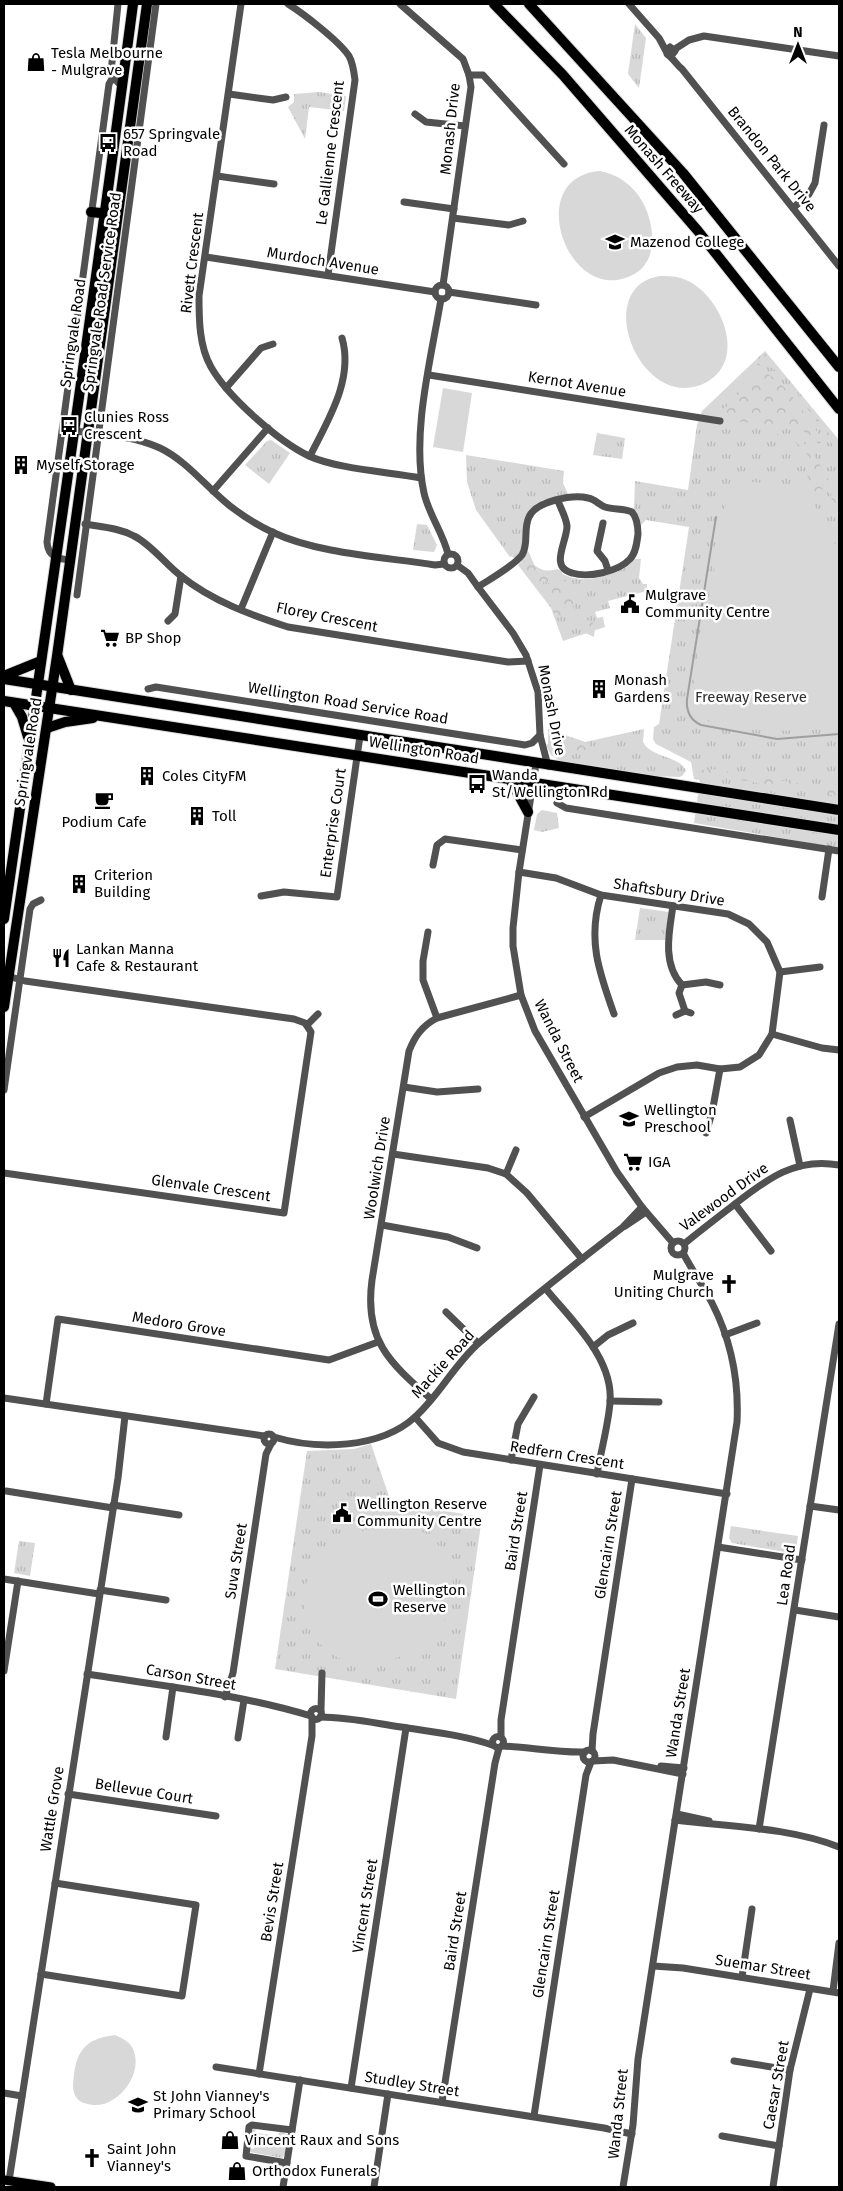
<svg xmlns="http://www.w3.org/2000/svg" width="843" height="2191" font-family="'Fira Sans',sans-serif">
<defs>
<pattern id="grass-tufts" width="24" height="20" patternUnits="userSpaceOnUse" patternTransform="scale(1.25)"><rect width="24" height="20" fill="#d8d8d8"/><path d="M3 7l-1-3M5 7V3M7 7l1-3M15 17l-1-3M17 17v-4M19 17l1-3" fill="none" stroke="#b8b8b8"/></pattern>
<pattern id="forest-crowns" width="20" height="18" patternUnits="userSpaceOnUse" patternTransform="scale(1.25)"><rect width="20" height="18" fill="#d8d8d8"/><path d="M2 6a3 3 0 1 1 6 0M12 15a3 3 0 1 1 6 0" fill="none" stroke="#b8b8b8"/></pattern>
</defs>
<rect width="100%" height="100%" fill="#fff"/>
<!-- grass -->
<g fill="url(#grass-tufts)">
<polygon points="635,24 646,38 639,88 628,74"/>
<polygon points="319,92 346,96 344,111 309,107 305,139 288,107 294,102 294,94"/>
<polygon points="765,351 839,440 839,848 694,823 700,780 694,779 691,762 656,744 653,739 654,727 659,724 689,527 646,520 641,525 634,508 635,481 688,490 697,425 702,411"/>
<polygon points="597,433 625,438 622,459 593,455"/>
<polygon points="271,440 290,453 269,484 245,465 267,441"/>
<polygon points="466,455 564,471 563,483 568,494 543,500 530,510 519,553 510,557 476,510 467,482"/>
<polygon points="417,524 427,525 437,545 434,552 413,550"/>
<path d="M525 558C531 561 535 567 541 569 546 572 554 571 560 573 563 574 567 576 570 577 593 584 618 573 635 559H641L639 578 643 584H647V591L608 601 610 608 595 612 597 618 603 617 605 627 563 641 551 608 518 565Z"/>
<path d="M548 729 585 742 644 729 643 742C651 758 681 756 686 771L682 776 679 777 655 776 560 761 551 755 546 745 548 744Z"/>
<polygon points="542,810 557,813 559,828 542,832 534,830 537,814"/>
<polygon points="640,908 669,912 666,940 635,940"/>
<polygon points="371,1444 391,1502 482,1517 456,1699 275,1669 307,1451 354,1449"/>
<polygon points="731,1526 798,1536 796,1549 791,1553 732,1543 729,1538"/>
<polygon points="19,1541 35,1543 30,1576 14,1573"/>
<polygon points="258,2127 255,2131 257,2133 277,2136 281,2131 288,2135 285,2154 282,2158 250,2152 249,2148 254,2149 256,2134 251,2134 252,2130"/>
</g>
<!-- forest -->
<g fill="url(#forest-crowns)">
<polygon points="765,353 783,375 770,367 757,365"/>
<path d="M759 372C779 371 807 417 819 434L821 442 819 444C813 439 807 432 800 430 778 423 732 425 716 414 721 408 727 408 732 402 742 393 747 378 759 372Z"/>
<polygon points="792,386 839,446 839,454"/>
<path d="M767 433 790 436 802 441 816 458 839 499V513L836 515 832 513 830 508 832 504 831 493 819 488 816 490 815 494 811 495 806 483C812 459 813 457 794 441 784 443 778 441 769 437Z"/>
<path d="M522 543C538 559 527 576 558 569L562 572V578L571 583 576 591 573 606 579 618 592 621 595 628 594 637 583 632 577 623 564 616 555 618 551 605 554 601 544 595V590L550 584 545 581 542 584C533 577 527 582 523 567L524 563 520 560 517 563 507 549 514 550Z"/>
<path d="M549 723 554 725V731L559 732V737L566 738 570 737 590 744 589 747 582 752C572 749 562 747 551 746L549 742 552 741V738L548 734Z"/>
<polygon points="717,769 737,774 830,788 839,790 839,796 833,796 827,793 818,794 805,789 777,789 753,782 712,776 698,777 695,774 703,770"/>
</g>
<!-- pitch -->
<g fill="#d8d8d8">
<path d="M600 171C617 174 633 185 642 201 654 221 659 259 636 273 570 313 520 177 600 171Z"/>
<path d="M660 276C669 276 678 276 686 280 721 295 748 359 707 382 642 417 589 287 660 276Z"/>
<polygon points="443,388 472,393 463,452 433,447"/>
<path d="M730 481 804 485 839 552V728C792 731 739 735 695 715L692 709V693Z"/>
<path d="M387 1525C398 1525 411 1526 421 1531 449 1545 461 1586 448 1614 430 1653 365 1681 328 1651 312 1638 304 1623 304 1602 303 1558 347 1531 387 1525Z"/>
<path d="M115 2035C122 2038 130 2042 133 2049 144 2073 119 2107 93 2105 87 2104 80 2103 76 2097 72 2091 73 2082 74 2075 77 2048 89 2038 115 2035Z"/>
</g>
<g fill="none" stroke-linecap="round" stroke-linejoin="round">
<!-- stream -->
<path stroke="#9f9f9f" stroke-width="2" d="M716 517 687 699C686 711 690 720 701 725L777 739 839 734"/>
<!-- major casing -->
<g stroke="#dbdbdb" stroke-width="11">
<polyline id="major" points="4,2180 51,2187"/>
</g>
<!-- highway casing -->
<g stroke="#dbdbdb" stroke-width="12">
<g id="highway">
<polyline points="494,4 563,75 698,231 839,409"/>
<polyline points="529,4 683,173 839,367"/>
<polyline points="91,212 110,214"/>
<polyline points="58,657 71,690"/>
<polyline points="4,676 41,661"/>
<polyline points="4,679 839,810"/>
<polyline points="4,701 839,830"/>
<polyline points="14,703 22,717 28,737"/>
<polyline points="47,728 65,722 93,718"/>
<polyline points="510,779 528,812"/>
<path d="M4 919C48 614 93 309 133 4"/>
<polyline points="4,1007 57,656 147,4"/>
</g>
</g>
<!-- minor -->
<g stroke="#515151" stroke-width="7">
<polyline points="118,4 111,72 113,77 122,87"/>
<path d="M241 4 199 296C199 319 199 346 211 367 228 397 278 441 309 456 337 469 390 472 421 478"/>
<path d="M288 4C304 14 339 41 349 56 353 63 354 72 355 80L328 275"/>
<polyline points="400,4 463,59 469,75 471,87 443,285"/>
<polyline points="629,4 659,38 666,51"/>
<polyline points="675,49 689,40 704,36 839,56"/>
<path d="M671 56 675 51 670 47 667 50V54C673 58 676 64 682 69L839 266"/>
<polyline points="469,75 483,75 564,164"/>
<polyline points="229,94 273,100 286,97"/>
<polyline points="415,114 426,122 465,126"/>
<polyline points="217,176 274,184"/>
<polyline points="404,202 454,209"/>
<polyline points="793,208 809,194 815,183 824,125"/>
<polyline points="453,218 509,225 523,221"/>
<polyline points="206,257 435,292"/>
<circle cx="442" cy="292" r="7"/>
<polyline points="449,292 536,305"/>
<path d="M441 299C431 359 411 434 424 493 429 515 443 533 448 554"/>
<polyline points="429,375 720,421"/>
<polyline points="226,388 261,348 273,344"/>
<path d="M75 431C103 434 134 436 160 448 187 461 207 488 230 506 243 516 257 525 272 532 318 554 385 557 435 565L444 564"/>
<path d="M310 456C328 420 354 379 342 338"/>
<polyline points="213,491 268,428"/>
<polyline points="603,523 597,551 605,561 608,570"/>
<path d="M85 524C102 527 119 528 134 536 152 545 165 564 181 576 212 601 251 615 288 627L508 662 528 661"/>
<circle cx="451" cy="561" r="7"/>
<path d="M70 560C58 559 48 557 47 542L109 84 113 77"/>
<polyline points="457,565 468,573 478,587 513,633 526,655 538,692 540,735 548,766"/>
<path d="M478 587C490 579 514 566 522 555 529 544 523 529 529 517 536 501 573 494 588 498 595 499 599 505 605 507 614 510 623 508 632 512 637 518 638 526 638 534 637 542 636 553 630 559 618 572 588 578 572 573 549 567 567 542 567 526 566 517 561 509 558 501"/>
<polyline points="77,595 156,4"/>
<polyline points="241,609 273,532"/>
<polyline points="168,621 175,614 181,576"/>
<polyline points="148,689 156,687 525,745 532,743 540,735"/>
<polyline points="536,764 519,872 513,928 513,946 521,995 535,1031 617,1172 642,1207 673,1243"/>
<polyline points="557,803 566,808 839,851"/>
<polyline points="433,865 437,845 445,839 522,850"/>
<polyline points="519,872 556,878 601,895 728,914 749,924 767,942 780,972 772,1034 759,1055 740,1067 720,1069 697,1065 677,1067 659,1073 584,1117"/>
<path d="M601 895C587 939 599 972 614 1014"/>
<polyline points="261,896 284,892 337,897 360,736"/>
<polyline points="822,897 829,849"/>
<path d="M673 906C669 932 662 964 682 985L679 993 685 1011"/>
<polyline points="428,932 423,961 423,980 437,1018"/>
<polyline points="780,972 820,967"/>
<polyline points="4,975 25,981 294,1019 305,1023 311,1032 284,1213 4,1173"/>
<polyline points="682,985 706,982 720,985"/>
<polyline points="676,1015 685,1011 691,1013"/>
<polyline points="307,1025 318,1014"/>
<polyline points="772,1034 822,1048 839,1050"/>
<polyline points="404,1087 437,1092 478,1089"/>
<polyline points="4,1090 30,909 33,904 41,900"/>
<polyline points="790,1120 800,1166"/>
<polyline points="706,1133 712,1113 720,1069"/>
<polyline points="393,1154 488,1168 506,1174 527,1193 582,1259"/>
<polyline points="506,1174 516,1150"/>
<polyline points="735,1204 771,1251"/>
<polyline points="382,1225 448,1237 477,1248"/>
<polyline points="625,1226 646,1212"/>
<circle cx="678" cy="1248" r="7"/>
<path d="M684 1244C701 1230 718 1217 735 1204 767 1179 796 1157 839 1165"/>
<path d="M546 1289C571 1320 614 1358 610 1403 608 1426 601 1451 597 1474"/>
<polyline points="446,1312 478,1343"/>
<polyline points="725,1335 757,1323"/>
<polyline points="593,1347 608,1335 633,1323"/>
<polyline points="4,1398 264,1436"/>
<path d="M431 1399C389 1362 364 1340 372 1280L409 1051C415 1036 422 1026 437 1018L521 995"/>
<polyline points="610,1401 659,1402"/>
<polyline points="46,1404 58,1319 329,1360 378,1342"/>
<polyline points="415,1417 438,1443 463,1452 727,1494"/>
<circle cx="269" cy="1439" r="5"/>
<path d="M274 1437C317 1450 380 1449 415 1417 440 1395 455 1363 480 1342 526 1302 575 1264 623 1227L642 1207"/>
<polyline points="511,1460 518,1424 534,1397"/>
<polyline points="6,1491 113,1508"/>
<polyline points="113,1505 179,1515"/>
<polyline points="810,1506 839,1510"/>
<polyline points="718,1547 802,1560"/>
<polyline points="4,1579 99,1594"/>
<polyline points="100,1590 166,1600"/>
<polyline points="795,1610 839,1617"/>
<polyline points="4,1671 18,1581"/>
<path d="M87 1674C162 1686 239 1694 311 1716"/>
<polyline points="225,1697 233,1673 266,1454 271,1444"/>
<circle cx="316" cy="1714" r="5.5"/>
<polyline points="321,1710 322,1673"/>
<path d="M320 1717C348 1717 374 1723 401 1727 432 1732 463 1735 492 1745"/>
<circle cx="498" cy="1742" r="5.5"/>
<polyline points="166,1737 173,1687"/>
<polyline points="501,1737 501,1720 540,1465"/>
<polyline points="238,1738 244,1700"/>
<path d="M502 1746C530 1747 557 1753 585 1752"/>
<circle cx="589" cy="1756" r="6"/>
<polyline points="592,1751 593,1734 632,1479"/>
<polyline points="593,1761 613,1760 683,1774"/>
<polyline points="661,1766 684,1768"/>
<polyline points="68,1794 216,1816"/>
<polyline points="677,1814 709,1821"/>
<path d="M675 1820C730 1827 788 1827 839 1847"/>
<polyline points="759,1829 839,1324"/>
<polyline points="653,1966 683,1968 839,1993"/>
<polyline points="41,1974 182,1996 196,1905 55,1883"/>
<polyline points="742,1977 752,1909"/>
<polyline points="833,1991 839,1943"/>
<polyline points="734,2061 790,2070"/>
<polyline points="216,2067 604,2128 632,2134"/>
<polyline points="259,2074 312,1736 312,1717"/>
<polyline points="351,2088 406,1728"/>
<polyline points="4,2093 22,2096"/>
<polyline points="442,2102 495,1763 499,1748"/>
<polyline points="534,2116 586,1775 591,1762"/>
<polyline points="722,2136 779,2146"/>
<polyline points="287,2163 246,2156 249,2127 252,2125 292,2130"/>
<polyline points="9,2181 118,1478 125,1416"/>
<polyline points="283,2187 300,2080"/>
<polyline points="374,2187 388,2094"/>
<path d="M623 2187 633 2125 638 2059 737 1422C739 1381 731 1340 712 1303 703 1286 692 1270 683 1253"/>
<polyline points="773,2187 790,2070 810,1989"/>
</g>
<!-- major -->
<use href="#major" stroke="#000" stroke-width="9"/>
<!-- highway -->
<use href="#highway" stroke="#000" stroke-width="10"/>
</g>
<!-- icons -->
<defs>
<g id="shop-bare" transform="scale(1.5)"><path d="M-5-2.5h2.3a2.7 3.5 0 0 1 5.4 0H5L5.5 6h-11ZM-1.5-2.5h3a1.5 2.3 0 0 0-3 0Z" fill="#000" stroke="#fff" stroke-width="2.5" paint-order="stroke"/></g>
<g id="bus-bare" transform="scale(1.5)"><path d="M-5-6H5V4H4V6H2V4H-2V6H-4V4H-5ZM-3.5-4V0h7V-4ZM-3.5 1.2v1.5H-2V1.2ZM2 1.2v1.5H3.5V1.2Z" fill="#000" stroke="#fff" stroke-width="2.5" paint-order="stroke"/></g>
<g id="school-bare" transform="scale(1.5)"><path d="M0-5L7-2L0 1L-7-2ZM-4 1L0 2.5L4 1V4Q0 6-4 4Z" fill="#000" stroke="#fff" stroke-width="2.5" paint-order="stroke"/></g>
<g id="building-bare" transform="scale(1.5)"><path d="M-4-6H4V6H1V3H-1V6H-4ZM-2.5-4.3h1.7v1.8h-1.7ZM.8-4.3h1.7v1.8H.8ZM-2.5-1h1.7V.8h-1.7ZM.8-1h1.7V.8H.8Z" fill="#000" stroke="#fff" stroke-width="2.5" paint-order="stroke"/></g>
<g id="civic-bare" transform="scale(1.5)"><path d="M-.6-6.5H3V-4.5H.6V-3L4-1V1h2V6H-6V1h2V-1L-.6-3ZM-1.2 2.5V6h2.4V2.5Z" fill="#000" stroke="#fff" stroke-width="2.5" paint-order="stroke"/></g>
<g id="supermarket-bare" transform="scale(1.5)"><path d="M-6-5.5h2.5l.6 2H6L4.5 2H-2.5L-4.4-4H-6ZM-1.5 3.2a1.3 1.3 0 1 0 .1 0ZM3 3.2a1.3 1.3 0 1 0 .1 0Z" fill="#000" stroke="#fff" stroke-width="2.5" paint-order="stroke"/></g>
<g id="cafe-bare" transform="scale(1.5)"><path d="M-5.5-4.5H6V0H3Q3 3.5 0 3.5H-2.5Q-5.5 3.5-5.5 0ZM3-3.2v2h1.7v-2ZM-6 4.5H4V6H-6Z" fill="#000" stroke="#fff" stroke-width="2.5" paint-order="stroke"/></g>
<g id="restaurant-bare" transform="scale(1.5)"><path d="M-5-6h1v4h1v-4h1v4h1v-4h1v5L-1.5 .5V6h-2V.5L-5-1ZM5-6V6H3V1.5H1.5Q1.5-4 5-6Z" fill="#000" stroke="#fff" stroke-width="2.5" paint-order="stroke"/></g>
<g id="church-bare" transform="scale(1.5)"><path d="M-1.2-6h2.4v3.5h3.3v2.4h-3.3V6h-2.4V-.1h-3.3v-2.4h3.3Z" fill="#000" stroke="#fff" stroke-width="2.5" paint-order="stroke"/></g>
<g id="stadium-bare" transform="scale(1.5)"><path d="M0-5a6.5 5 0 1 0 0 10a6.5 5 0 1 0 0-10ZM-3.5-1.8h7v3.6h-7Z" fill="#000" stroke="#fff" stroke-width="2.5" paint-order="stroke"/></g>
</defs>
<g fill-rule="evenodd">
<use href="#shop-bare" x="36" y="62"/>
<use href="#bus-bare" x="108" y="143"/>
<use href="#school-bare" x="615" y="242"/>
<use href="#bus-bare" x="69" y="426"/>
<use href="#building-bare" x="21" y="465"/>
<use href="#civic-bare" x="630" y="604"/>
<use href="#supermarket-bare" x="110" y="638"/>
<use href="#building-bare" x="599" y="689"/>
<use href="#building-bare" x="147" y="776"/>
<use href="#bus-bare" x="477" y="784"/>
<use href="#cafe-bare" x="104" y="800"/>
<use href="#building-bare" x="197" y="816"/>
<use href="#building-bare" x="79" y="884"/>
<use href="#restaurant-bare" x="61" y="958"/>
<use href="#school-bare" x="629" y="1119"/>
<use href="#supermarket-bare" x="633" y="1162"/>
<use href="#church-bare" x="729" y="1284"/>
<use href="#civic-bare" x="342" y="1513"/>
<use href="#stadium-bare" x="378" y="1599"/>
<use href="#school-bare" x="138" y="2105"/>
<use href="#shop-bare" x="230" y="2140"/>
<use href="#church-bare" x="92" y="2158"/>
<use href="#shop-bare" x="237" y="2171"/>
</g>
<g text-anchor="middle" stroke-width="5" stroke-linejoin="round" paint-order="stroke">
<!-- poi labels -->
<g font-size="15" fill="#000" stroke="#fff" text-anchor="start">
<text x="51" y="58">Tesla Melbourne<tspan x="51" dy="17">- Mulgrave</tspan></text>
<text x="123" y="139">657 Springvale<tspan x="123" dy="17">Road</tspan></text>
<text x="630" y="247">Mazenod College</text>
<text x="84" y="422">Clunies Ross<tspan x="84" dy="17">Crescent</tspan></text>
<text x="36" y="470">Myself Storage</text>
<text x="645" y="600">Mulgrave<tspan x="645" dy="17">Community Centre</tspan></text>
<text x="125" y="643">BP Shop</text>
<text x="614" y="685">Monash<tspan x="614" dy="17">Gardens</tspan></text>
<text x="492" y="780">Wanda<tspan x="492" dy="17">St/Wellington Rd</tspan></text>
<text x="162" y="781">Coles CityFM</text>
<text x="212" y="821">Toll</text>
<text x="104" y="827" text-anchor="middle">Podium Cafe</text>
<text x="94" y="880">Criterion<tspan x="94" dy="17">Building</tspan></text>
<text x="76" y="954">Lankan Manna<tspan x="76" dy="17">Cafe &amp; Restaurant</tspan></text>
<text x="644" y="1115">Wellington<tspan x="644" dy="17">Preschool</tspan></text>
<text x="648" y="1167">IGA</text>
<text x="714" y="1280" text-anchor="end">Mulgrave<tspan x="714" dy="17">Uniting Church</tspan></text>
<text x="357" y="1509">Wellington Reserve<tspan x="357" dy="17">Community Centre</tspan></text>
<text x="393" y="1595">Wellington<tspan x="393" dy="17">Reserve</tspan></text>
<text x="153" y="2101">St John Vianney's<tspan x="153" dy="17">Primary School</tspan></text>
<text x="245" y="2145">Vincent Raux and Sons</text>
<text x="107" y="2154">Saint John<tspan x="107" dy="17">Vianney's</tspan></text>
<text x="252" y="2176">Orthodox Funerals</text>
</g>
<!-- street labels -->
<g font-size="15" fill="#000" stroke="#fff">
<text transform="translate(450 129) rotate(-84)" y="5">Monash Drive</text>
<text transform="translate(330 153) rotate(-83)" y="5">Le Gallienne Crescent</text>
<text transform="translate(772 159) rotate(51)" y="5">Brandon Park Drive</text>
<text transform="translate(664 169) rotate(49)" y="5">Monash Freeway</text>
<text transform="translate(323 261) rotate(9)" y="5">Murdoch Avenue</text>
<text transform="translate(192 263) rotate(-83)" y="5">Rivett Crescent</text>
<text transform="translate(102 292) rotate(-82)" y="5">Springvale Road Service Road</text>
<text transform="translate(73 333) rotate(-82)" y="5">Springvale Road</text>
<text transform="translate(577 384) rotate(9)" y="5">Kernot Avenue</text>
<text transform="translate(327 617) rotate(11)" y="5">Florey Crescent</text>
<text transform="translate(348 703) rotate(9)" y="5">Wellington Road Service Road</text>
<text transform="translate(552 710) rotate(79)" y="5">Monash Drive</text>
<text transform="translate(424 750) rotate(9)" y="5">Wellington Road</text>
<text transform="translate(28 752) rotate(-81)" y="5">Springvale Road</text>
<text transform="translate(333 823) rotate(-82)" y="5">Enterprise Court</text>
<text transform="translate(669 892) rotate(9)" y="5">Shaftsbury Drive</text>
<text transform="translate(559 1041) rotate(63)" y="5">Wanda Street</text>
<text transform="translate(377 1168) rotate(-81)" y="5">Woolwich Drive</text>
<text transform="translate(211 1188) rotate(8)" y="5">Glenvale Crescent</text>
<text transform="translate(724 1197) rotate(-36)" y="5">Valewood Drive</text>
<text transform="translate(179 1324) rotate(9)" y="5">Medoro Grove</text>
<text transform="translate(443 1364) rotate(-48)" y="5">Mackie Road</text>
<text transform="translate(567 1455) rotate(9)" y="5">Redfern Crescent</text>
<text transform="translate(516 1531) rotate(-81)" y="5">Baird Street</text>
<text transform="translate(608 1545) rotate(-81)" y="5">Glencairn Street</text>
<text transform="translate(236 1561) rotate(-81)" y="5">Suva Street</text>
<text transform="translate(786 1575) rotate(-82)" y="5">Lea Road</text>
<text transform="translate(191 1677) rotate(10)" y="5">Carson Street</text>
<text transform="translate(678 1713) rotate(-81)" y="5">Wanda Street</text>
<text transform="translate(144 1791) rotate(9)" y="5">Bellevue Court</text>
<text transform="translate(52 1809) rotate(-81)" y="5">Wattle Grove</text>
<text transform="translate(272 1902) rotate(-81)" y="5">Bevis Street</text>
<text transform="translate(365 1906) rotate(-81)" y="5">Vincent Street</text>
<text transform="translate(455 1931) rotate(-81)" y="5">Baird Street</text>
<text transform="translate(546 1944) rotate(-81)" y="5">Glencairn Street</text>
<text transform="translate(763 1967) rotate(9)" y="5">Suemar Street</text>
<text transform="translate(412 2084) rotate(9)" y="5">Studley Street</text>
<text transform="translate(776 2085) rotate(-80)" y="5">Caesar Street</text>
<text transform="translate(618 2114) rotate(-84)" y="5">Wanda Street</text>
</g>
<!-- park labels -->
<g font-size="15" fill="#2f2f2f" stroke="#fff">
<text x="751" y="702">Freeway Reserve</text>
</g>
</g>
<!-- border -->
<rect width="843" height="2191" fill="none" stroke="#000000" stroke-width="10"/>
<!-- north arrow -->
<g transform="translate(798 45)" stroke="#ffffff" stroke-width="4" paint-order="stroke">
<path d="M0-4L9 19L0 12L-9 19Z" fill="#000000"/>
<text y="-8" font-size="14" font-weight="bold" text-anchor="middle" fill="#000000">N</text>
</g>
</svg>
